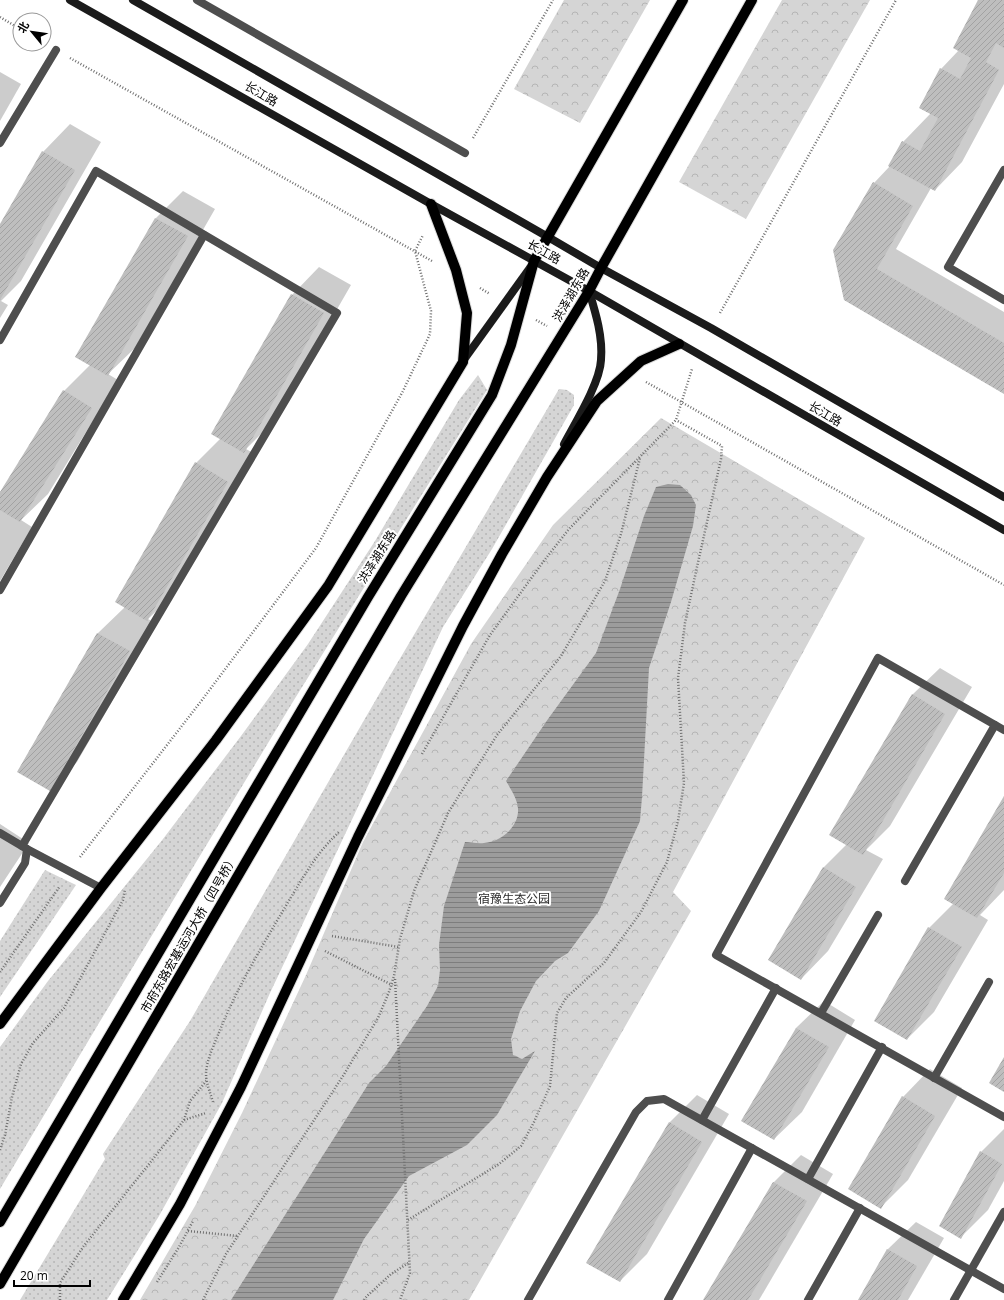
<svg xmlns="http://www.w3.org/2000/svg" width="1004" height="1300" font-family="'Open Sans','Noto Sans SC',sans-serif">
<defs>
<pattern id="grass-dots" width="8" height="8" patternUnits="userSpaceOnUse"><rect width="8" height="8" fill="#d5d5d5"/><path d="M2 2h.1M6 6h.1" fill="none" stroke="#b5b5b5" stroke-width="1.8" stroke-linecap="round"/></pattern>
<pattern id="forest-crowns" width="20" height="18" patternUnits="userSpaceOnUse"><rect width="20" height="18" fill="#d5d5d5"/><path d="M2 6a3 3 0 1 1 6 0M12 15a3 3 0 1 1 6 0" fill="none" stroke="#b5b5b5"/></pattern>
<pattern id="water-rules" width="6" height="5" patternUnits="userSpaceOnUse"><rect width="6" height="5" fill="#9c9c9c"/><path d="M0 2.5h6" fill="none" stroke="#7d7d7d"/></pattern>
<pattern id="building-hatch" width="6" height="6" patternUnits="userSpaceOnUse"><rect width="6" height="6" fill="#bebebe"/><path d="M-1 1l2-2M0 6l6-6M5 7l2-2" fill="none" stroke="#a2a2a2"/></pattern>
</defs>
<rect width="100%" height="100%" fill="#fff"/>
<!-- grass -->
<g fill="url(#grass-dots)">
<polygon points="478,375 487,390 294,700 99,1023 0,1189 0,1047 48,981 163,839 241,736 308,644 375,541 459,400"/>
<polygon points="559,389 567,390 574,395 574,405 492,549 443,627 270,993 222,1103 159,1216 107,1300 20,1300 105,1159 103,1154 190,1021 385,684"/>
<polygon points="45,870 76,885 0,997 0,941"/>
</g>
<!-- forest -->
<g fill="url(#forest-crowns)">
<polygon points="564,0 650,0 580,123 514,89"/>
<polygon points="782,0 870,0 746,219 679,182"/>
<polygon points="661,418 865,538 673,892 691,911 469,1300 140,1300 195,1206 242,1113 306,975 363,842 471,644 553,525"/>
</g>
<!-- water -->
<path fill="url(#water-rules)" d="M668 484 680 485 691 495 696 505 693 526 671 602 649 668 642 797 640 821 599 911 568 953 555 961 536 981 520 1011 511 1039 513 1055 522 1059 535 1051 497 1115 467 1145 409 1176 364 1239 333 1300H231L369 1083 386 1066 427 1006 438 986 440 970 439 945 444 906 465 842C471 842 478 844 484 843 503 842 523 823 517 803 515 795 510 788 506 781L548 719 596 653 620 589 644 516 656 487Z"/>
<!-- shadow -->
<g fill="#0003">
<polygon points="979,0 1004,0 1004,84 962,162 935,190 931,188 896,249 1004,312 1004,393 845,300 874,183 890,166 903,142 931,113 920,108 941,69 959,50"/>
<polygon points="0,72 21,84 0,121"/>
<polygon points="70,124 101,142 21,281 1,301 8,305 0,318 0,226 43,152"/>
<polygon points="183,191 215,209 135,348 108,374 118,380 48,494 21,520 32,527 0,581 0,493 64,391 90,365 76,357 156,218"/>
<polygon points="319,267 351,285 271,424 246,449 255,454 175,593 148,619 157,624 77,762 50,790 18,771 98,633 125,607 196,463 221,438 292,295"/>
<polygon points="940,668 972,687 890,826 866,850 883,859 828,951 801,979 823,868 847,844 912,695"/>
<polygon points="1004,798 1004,890 980,915 988,920 934,1012 907,1039 929,928 954,903"/>
<polygon points="0,824 29,843 0,887"/>
<polygon points="824,1001 855,1020 802,1112 774,1139 796,1028"/>
<polygon points="930,1069 962,1088 908,1180 881,1207 903,1097"/>
<polygon points="697,1095 729,1114 647,1254 620,1281 669,1123"/>
<polygon points="1004,1129 1004,1181 988,1210 961,1237 981,1152"/>
<polygon points="801,1155 833,1174 759,1300 704,1300 774,1182"/>
<polygon points="916,1222 944,1238 908,1300 859,1300 888,1249"/>
</g>
<!-- building -->
<g fill="url(#building-hatch)">
<polygon points="978,0 1004,0 1004,48 996,43 986,62 999,70 935,191 888,166 902,141 920,151 938,118 919,108 940,68 960,79 971,58 953,48"/>
<polygon points="42,151 75,170 0,300 0,224"/>
<polygon points="873,182 913,206 877,269 1004,343 1004,394 844,300 833,250"/>
<polygon points="155,218 188,236 108,376 75,357"/>
<polygon points="291,294 324,313 244,453 211,434"/>
<polygon points="63,390 92,408 20,522 0,510 0,492"/>
<polygon points="195,462 228,482 147,621 115,602"/>
<polygon points="97,633 130,651 50,791 17,772"/>
<polygon points="912,694 945,714 863,855 829,835"/>
<polygon points="1004,796 1004,873 977,918 944,899"/>
<polygon points="823,867 856,887 801,980 768,960"/>
<polygon points="928,927 962,947 907,1040 874,1021"/>
<polygon points="796,1028 829,1047 774,1140 741,1121"/>
<polygon points="1004,1057 1004,1092 989,1083"/>
<polygon points="902,1096 935,1116 881,1209 848,1189"/>
<polygon points="669,1122 702,1142 620,1282 586,1263"/>
<polygon points="980,1151 1002,1164 961,1239 939,1226"/>
<polygon points="773,1182 807,1201 748,1300 703,1300"/>
<polygon points="887,1249 917,1266 898,1300 858,1300"/>
</g>
<g fill="none" stroke-linecap="round" stroke-linejoin="round">
<!-- primary casing -->
<g stroke="#dbdbdb" stroke-width="12">
<g id="primary">
<polyline points="0,1024 101,888 216,740 328,586 463,362 467,313 456,270 431,204"/>
<polyline points="0,1222 368,597 492,395 511,345 534,261 683,0"/>
<polyline points="0,1284 401,596 589,291 601,268 752,0"/>
<polyline points="123,1300 180,1204 241,1087 358,837 463,626 502,554 547,477 597,401 641,361 679,344"/>
</g>
</g>
<!-- path -->
<g stroke="#707070" stroke-width="2.5" stroke-dasharray="1 2" stroke-linecap="butt">
<polyline points="0,17 20,29"/>
<polyline points="70,58 432,261"/>
<polyline points="473,138 553,0"/>
<polyline points="480,288 490,294"/>
<polyline points="720,313 896,0"/>
<polyline points="536,320 547,326"/>
<polyline points="646,382 1004,585"/>
<polyline points="422,754 490,635 543,562 569,529 676,420 692,369"/>
<polyline points="80,857 202,700 316,548 403,391 430,334 431,311 415,251 423,235"/>
<polyline points="332,936 399,947"/>
<polyline points="325,951 392,985"/>
<polyline points="0,972 60,886"/>
<polyline points="395,979 410,1273 400,1300"/>
<path d="M213 1102C210 1092 206 1083 206 1073 207 1058 215 1043 220 1030 237 988 261 948 284 909 301 881 315 854 340 831"/>
<polyline points="184,1120 190,1101 207,1080"/>
<polyline points="0,1150 5,1135 12,1097 21,1064 33,1043 64,1008 123,900 125,889"/>
<polyline points="408,1220 499,1164 521,1146 534,1122 550,1086 557,1013 566,998 604,963 641,912 667,862 678,821 684,783 678,678 685,623 697,567 721,459 722,446 676,420"/>
<polyline points="188,1231 238,1236"/>
<polyline points="157,1282 179,1247 193,1221"/>
<polyline points="60,1300 60,1283 83,1247 184,1120 206,1113"/>
<polyline points="203,1300 226,1254 343,1076 378,1018 389,992 394,976 400,939 414,891 448,813 497,735 561,656 605,581 621,534 640,458"/>
<polyline points="364,1300 367,1296 391,1274 410,1262"/>
</g>
<!-- lane -->
<g stroke="#4e4e4e" stroke-width="8">
<polyline points="197,0 465,153"/>
<polyline points="0,143 56,50"/>
<polyline points="1004,170 948,267 1004,300"/>
<polyline points="0,340 96,171 337,313 22,846"/>
<polyline points="0,590 204,235"/>
<polyline points="1004,730 878,658 716,955 1004,1117"/>
<polyline points="0,833 27,849 25,863 0,903"/>
<polyline points="27,849 101,888"/>
<polyline points="905,881 995,725"/>
<polyline points="821,1013 878,915"/>
<polyline points="934,1078 989,982"/>
<polyline points="702,1120 776,988"/>
<polyline points="808,1179 882,1047"/>
<polyline points="528,1300 636,1112 647,1101 664,1099 1004,1289"/>
<polyline points="668,1300 752,1148"/>
<polyline points="808,1300 860,1208"/>
<polyline points="954,1300 1004,1212"/>
</g>
<!-- secondary -->
<g stroke="#1b1b1b" stroke-width="8">
<polyline points="70,0 431,204 589,291 1004,530"/>
<polyline points="133,0 548,237 601,268 711,328 1004,497"/>
<polyline points="463,361 532,265"/>
<path d="M564 444C575 423 600 383 601 360 603 337 596 314 589 291"/>
</g>
<!-- primary -->
<use href="#primary" stroke="#000" stroke-width="10"/>
</g>
<g text-anchor="middle" stroke-width="4" stroke-linejoin="round" paint-order="stroke">
<!-- street labels -->
<g font-size="12" fill="#000" stroke="#fff">
<text transform="translate(261 94) rotate(30)" y="4">长江路</text>
<text transform="translate(544 252) rotate(29)" y="4">长江路</text>
<text transform="translate(571 295) rotate(-60)" y="4">洪泽湖东路</text>
<text transform="translate(825 414) rotate(30)" y="4">长江路</text>
<text transform="translate(377 557) rotate(-58)" y="4">洪泽湖东路</text>
<text transform="translate(189 934) rotate(-60)" y="4">市府东路宏基运河大桥（四号桥）</text>
</g>
<!-- park labels -->
<g font-size="12" fill="#2c2c2c" stroke="#fff">
<text x="514" y="903">宿豫生态公园</text>
</g>
</g>
<!-- north arrow -->
<g transform="translate(32 32) rotate(299)"><circle r="19" fill="#ffffff" stroke="#999999"/>
<path d="M0-3L7 15L0 10L-7 15Z" fill="#000000"/>
<text y="-6" font-size="11" font-weight="bold" text-anchor="middle" fill="#000000">北</text>
</g>
<!-- scale -->
<path d="M14 1280v6h76v-6" fill="none" stroke="#000000" stroke-width="2"/>
<text x="20" y="1280" font-size="12" fill="#000000" stroke="#ffffff" stroke-width="3" paint-order="stroke">20 m</text>
</svg>
